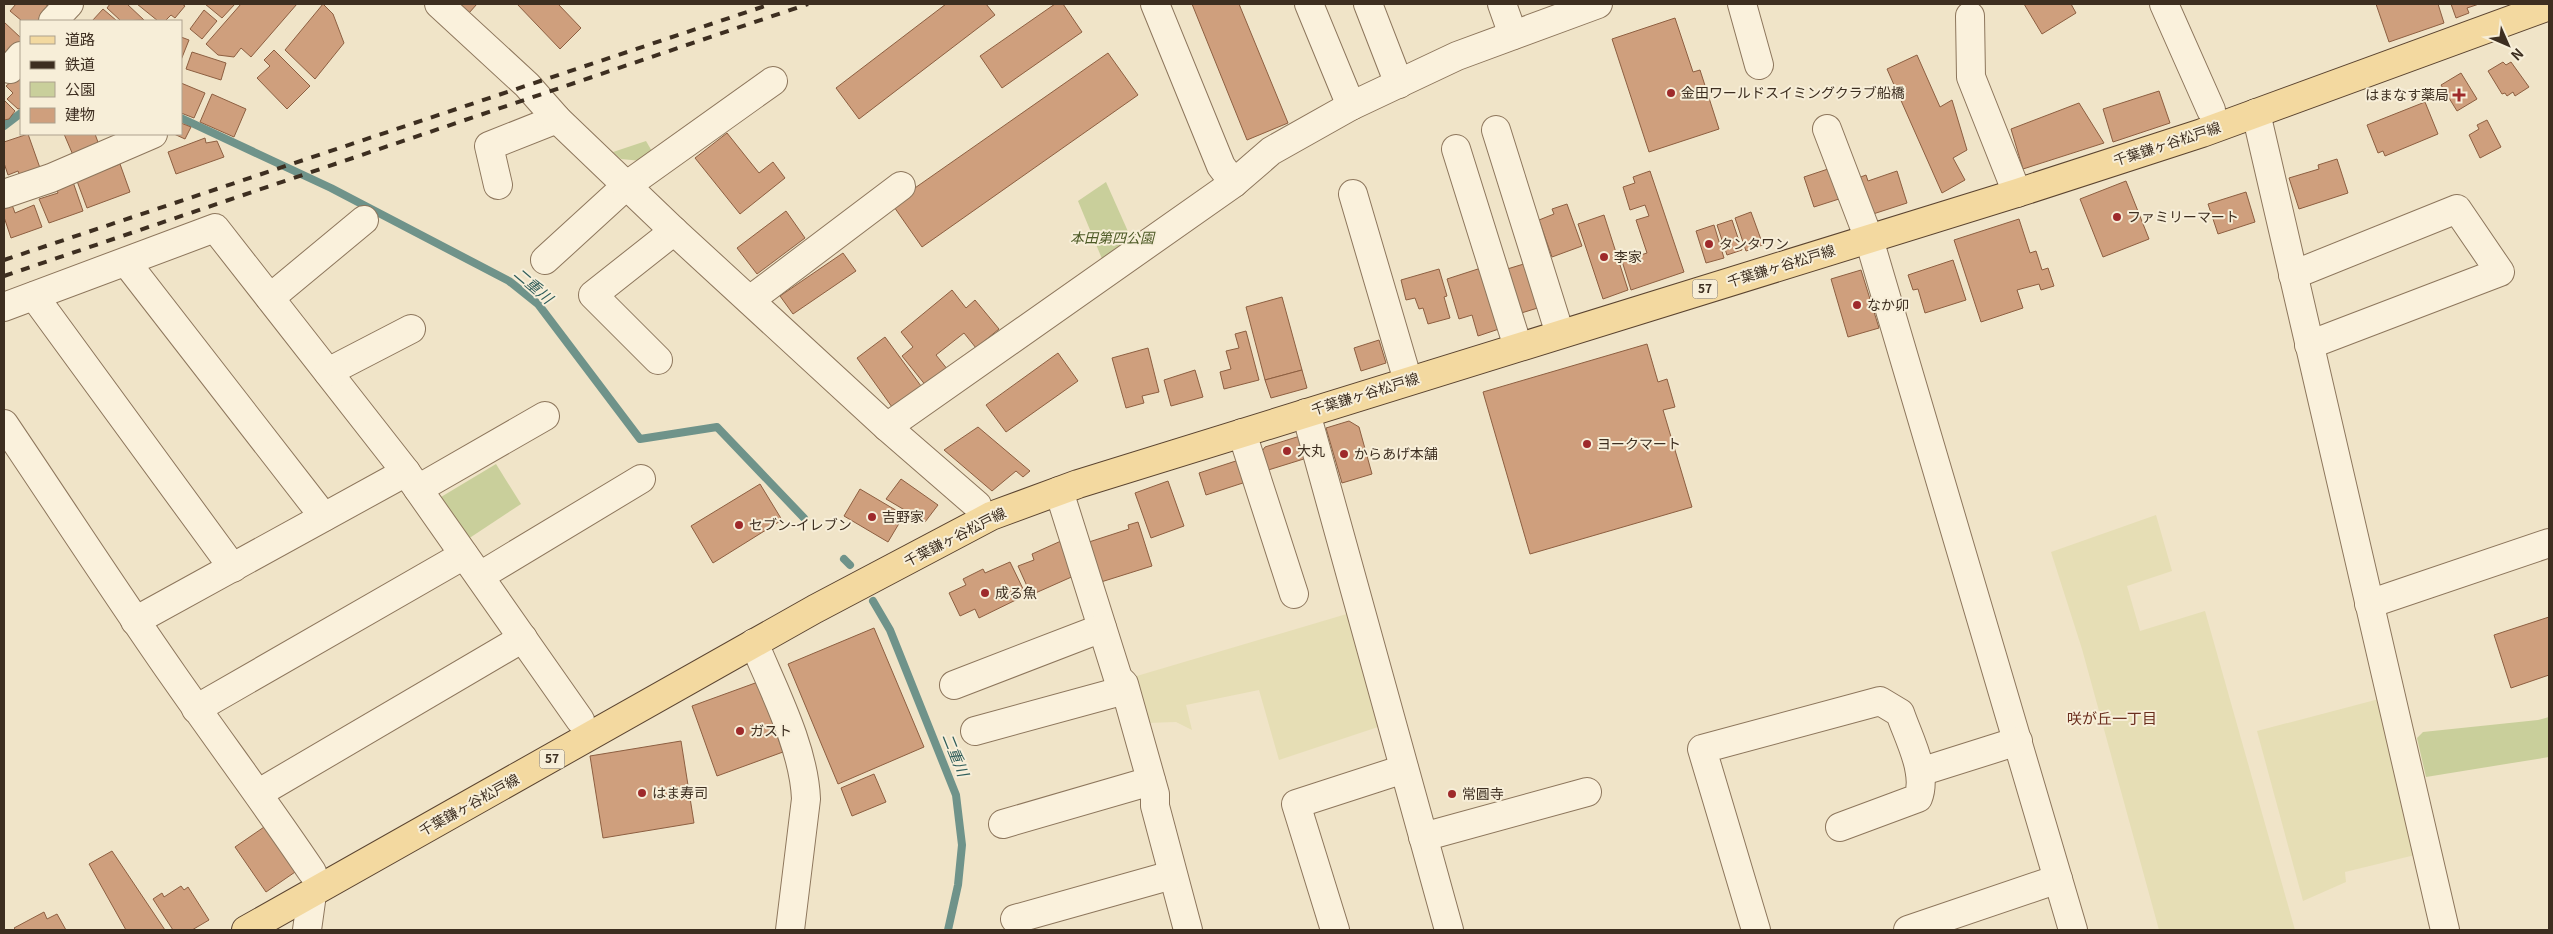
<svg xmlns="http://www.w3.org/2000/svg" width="2553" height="934" font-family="Georgia,'Noto Sans JP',serif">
<rect width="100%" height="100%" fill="#f0e4c8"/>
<!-- farmland -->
<g fill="#e6deb5">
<polygon points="2156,515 2172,571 2127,586 2140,631 2205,611 2295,930 2159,930 2082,649 2051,552"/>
<polygon points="1350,613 1381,726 1279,760 1259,690 1186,705 1192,730 1176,722 1147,723 1130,678"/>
<polygon points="2379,699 2415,855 2345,872 2346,882 2303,901 2257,731"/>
</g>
<!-- green -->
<g fill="#c9cf9b">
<polygon points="646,141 653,153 642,161 621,159 613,152"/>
<polygon points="1106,182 1134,245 1105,266 1078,201"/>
<polygon points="496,464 521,504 465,541 436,500"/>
<polygon points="2549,717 2549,757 2426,777 2417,738 2423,732 2538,720"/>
</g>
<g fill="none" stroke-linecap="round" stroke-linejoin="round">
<!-- stream -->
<g stroke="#6f938a" stroke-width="8">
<polyline points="181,118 331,188 509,281 538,304 640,439 717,427 804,518"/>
<polyline points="4,126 21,113"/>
<polyline points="844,559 850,565"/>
<polyline points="873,601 890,630 956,795 962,845 958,885 948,930"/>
</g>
</g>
<!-- building -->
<g fill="#cf9f7d" stroke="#8d5f41">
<polygon points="16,4 45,4 50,7 37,21 22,21 10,11"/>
<polygon points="110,4 127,4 144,20 121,21 107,8"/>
<polygon points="137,4 182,4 185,6 175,18 171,15 165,21 158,21"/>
<polygon points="205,4 235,4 222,18"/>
<polygon points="241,4 297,4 251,57 241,48 234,57 218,55 206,44"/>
<polygon points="323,4 333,14 344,43 315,79 285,50"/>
<polygon points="460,4 477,4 469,13"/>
<polygon points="517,4 558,4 581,28 560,49"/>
<polygon points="946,4 986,4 995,15 859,119 836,88"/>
<polygon points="1055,4 1063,4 1082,32 1002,88 980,56"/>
<polygon points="1192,4 1239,4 1288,123 1247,140"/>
<polygon points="2024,4 2071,4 2076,13 2042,34"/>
<polygon points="2376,4 2438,4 2444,23 2389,42"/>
<polygon points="2451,4 2479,4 2467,8 2469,13 2456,18"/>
<polygon points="103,9 117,21 92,21"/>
<polygon points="204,10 217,21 202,39 190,29"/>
<polygon points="1675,18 1693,72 1700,70 1719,129 1649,152 1612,39"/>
<polygon points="4,22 21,38 21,41 4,60"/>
<polygon points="181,37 189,40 181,60"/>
<polygon points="274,50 310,86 287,109 257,78 270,66 264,60"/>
<polygon points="192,52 226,63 221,80 186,69"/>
<polygon points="1108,53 1138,95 922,247 892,204"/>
<polygon points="1917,55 1940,107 1952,100 1967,150 1953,158 1965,180 1942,193 1887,69"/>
<polygon points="2503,62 2506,65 2511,62 2529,87 2515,96 2513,92 2507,96 2505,93 2502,94 2488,71"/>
<polygon points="2461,73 2477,99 2457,111 2441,85"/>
<polygon points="17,77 21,81 21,108 18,109 7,99 13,93 6,86"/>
<polygon points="181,83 205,93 194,118 181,113"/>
<polygon points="2159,91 2170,123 2113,142 2103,109"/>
<polygon points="212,94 246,109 234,137 200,122"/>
<polygon points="4,100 15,111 9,119 4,120"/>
<polygon points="2425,102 2438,134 2385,156 2383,151 2378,153 2367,125"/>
<polygon points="2079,103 2104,143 2023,169 2011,129"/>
<polygon points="2487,120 2501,147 2480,158 2469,135 2479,129 2477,125"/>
<polygon points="181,123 191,127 185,139 174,134 181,134"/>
<polygon points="727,133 759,173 773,162 785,178 740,214 695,158"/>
<polygon points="28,134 40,168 20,176 18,171 8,175 4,163 4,142"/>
<polygon points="64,134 95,134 99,145 73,155"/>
<polygon points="205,138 206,143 217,141 224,157 176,174 168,152"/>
<polygon points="2337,159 2348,193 2299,209 2289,178 2319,169 2318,165"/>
<polygon points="120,164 130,192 87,208 77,181"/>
<polygon points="1828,169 1839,199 1814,207 1804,177"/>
<polygon points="1650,171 1684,272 1631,290 1622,261 1647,253 1636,220 1649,216 1645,205 1630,210 1623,187 1635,183 1633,177"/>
<polygon points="1897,171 1907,203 1870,215 1858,178 1866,175 1868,181"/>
<polygon points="2126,181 2149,239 2103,257 2080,199"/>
<polygon points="73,182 83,211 49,223 39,199 58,193 56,188"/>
<polygon points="2246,192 2255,222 2218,234 2208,204"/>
<polygon points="11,202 15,213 34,205 42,227 11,238 4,217 4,205"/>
<polygon points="1567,204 1582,246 1552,257 1539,220 1554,214 1552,209"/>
<polygon points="786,211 805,238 757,274 737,248"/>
<polygon points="1751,212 1763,245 1746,251 1735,218"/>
<polygon points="1604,215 1628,290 1603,299 1578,224"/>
<polygon points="2019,219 2030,253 2036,251 2042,270 2048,268 2054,286 2041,290 2039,284 2017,290 2023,308 1981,322 1954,240"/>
<polygon points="1732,220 1742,250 1727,255 1717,225"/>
<polygon points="1714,225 1724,258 1706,263 1696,231"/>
<polygon points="843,253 856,271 793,314 780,296"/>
<polygon points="1953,260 1966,300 1925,313 1918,289 1913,290 1908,275"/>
<polygon points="1527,263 1541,307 1518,314 1504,270"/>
<polygon points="1481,268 1499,329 1478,336 1472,315 1459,319 1447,279"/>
<polygon points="1439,269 1447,296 1444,297 1450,318 1428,324 1423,308 1419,309 1415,298 1406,300 1401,280"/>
<polygon points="1861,270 1879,328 1848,337 1831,279"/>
<polygon points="952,290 966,308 975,300 999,329 976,348 964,333 936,355 948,370 927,387 902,356 913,347 901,332"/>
<polygon points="1282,297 1302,370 1265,380 1246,307"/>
<polygon points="1246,331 1259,380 1224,389 1220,372 1231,369 1226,351 1239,348 1235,334"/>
<polygon points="885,337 921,386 892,407 857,358"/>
<polygon points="1379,340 1386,363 1361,371 1354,348"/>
<polygon points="1647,344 1658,382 1667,379 1675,407 1663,410 1692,507 1530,554 1483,392"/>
<polygon points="1148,348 1159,392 1142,396 1144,403 1126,408 1112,358"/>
<polygon points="1058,353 1078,381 1006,432 986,405"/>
<polygon points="1195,370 1203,397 1171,406 1164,380"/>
<polygon points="1302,370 1307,388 1271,398 1265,380"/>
<polygon points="1349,421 1359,427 1372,474 1342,483 1326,428"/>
<polygon points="978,427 1030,471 1023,477 1016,471 992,491 944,450"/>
<polygon points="1300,436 1307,458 1265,471 1260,454 1265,447"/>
<polygon points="1242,459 1249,481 1206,495 1199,473"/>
<polygon points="901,479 938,505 925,522 886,499"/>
<polygon points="1168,481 1184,526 1151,538 1135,493"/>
<polygon points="760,484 782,520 713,563 691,526"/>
<polygon points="860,489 904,515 888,542 844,516"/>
<polygon points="1138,522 1152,566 1101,582 1089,542 1129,529 1128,525"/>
<polygon points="1061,541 1076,575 1031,595 1018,566 1034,560 1032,554"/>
<polygon points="1010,562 1026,595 979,618 975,609 960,616 949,593 966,585 963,579 983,569 985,573"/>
<polygon points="2549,617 2549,675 2511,688 2494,635"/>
<polygon points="874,628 924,747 838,784 788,664"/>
<polygon points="758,682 783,752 717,776 692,706"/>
<polygon points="681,741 694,823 603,838 590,756"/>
<polygon points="874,774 886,802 852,816 841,788"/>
<polygon points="267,825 298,870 266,892 235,847"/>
<polygon points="112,851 165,930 126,930 89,864"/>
<polygon points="181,886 184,890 188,887 209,920 192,930 173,930 153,899 162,893 164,897"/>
<polygon points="44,912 47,919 57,914 66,930 16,930 14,928"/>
</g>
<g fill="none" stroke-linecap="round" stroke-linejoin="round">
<!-- minor casing -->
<g stroke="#8d765c" stroke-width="30">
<g id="minor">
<polyline points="1155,4 1221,166 1234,183"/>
<polyline points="1309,4 1351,106"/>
<polyline points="1368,4 1399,84"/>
<polyline points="1502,4 1513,35"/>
<polyline points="1742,4 1759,65"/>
<polyline points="2164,4 2211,110"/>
<polyline points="1970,16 1971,77 2017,193"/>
<polyline points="53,21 69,4"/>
<polyline points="10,69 21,56"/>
<polyline points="2256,113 2445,930"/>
<polyline points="1827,129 1869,239 2073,930"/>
<polyline points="1496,130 1560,334"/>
<polyline points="1456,149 1518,347"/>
<polyline points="498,185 489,146 557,119"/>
<polyline points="4,194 51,178 153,134"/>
<polyline points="1353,194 1408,381"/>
<polyline points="545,260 626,186 773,81"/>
<polyline points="126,262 324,517"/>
<polyline points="2293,275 2457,209 2500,272 2309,345"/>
<polyline points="34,296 233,568"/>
<polyline points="270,298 364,220"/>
<polyline points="750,300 901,186"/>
<polyline points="4,307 215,228 406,472 580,720"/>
<polyline points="658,360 593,295 674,231"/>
<polyline points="328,372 411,329"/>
<polyline points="1306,413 1449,930"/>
<path d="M4 424C60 507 115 592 173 675 219 741 267 805 312 872"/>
<polyline points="887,427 1234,183 1271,151 1351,106 1457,56 1598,4"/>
<polyline points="1242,433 1294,594"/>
<polyline points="418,489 545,416"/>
<polyline points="1059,491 1118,678 1124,684 1155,794 1155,806 1188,930"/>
<polyline points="480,576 641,479"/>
<polyline points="2369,604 2549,543"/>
<polyline points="135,621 406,472"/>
<path d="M754 643C774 691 804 748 806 799L790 930"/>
<polyline points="954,685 1102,628"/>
<polyline points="196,709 464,555"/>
<polyline points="975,731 1125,690"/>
<polyline points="1920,772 2018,741"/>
<polyline points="259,793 523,638"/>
<polyline points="1003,824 1151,781"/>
<polyline points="1423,837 1587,792"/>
<polyline points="1015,919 1172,875"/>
<polyline points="307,930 312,894"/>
<polyline points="1335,930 1296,804 1404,769"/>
<path d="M1756 930 1702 749 1880 701 1900 713C1908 737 1928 773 1918 798L1840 827"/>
<polyline points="1908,930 2058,879"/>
</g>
</g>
<!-- tertiary casing -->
<g stroke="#8d765c" stroke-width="30">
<polyline id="tertiary" points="439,4 527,85 557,119 674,231 887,427 977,505"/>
</g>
<!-- primary casing -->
<g stroke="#5b4430" stroke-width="30">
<polyline id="primary" points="246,930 815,609 991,516 1078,484 2017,193 2202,133 2549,6"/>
</g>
<!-- minor -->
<use href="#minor" stroke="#faf1dc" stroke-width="28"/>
<!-- tertiary -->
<use href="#tertiary" stroke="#faf1dc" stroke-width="28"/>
<!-- primary -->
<use href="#primary" stroke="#f3d9a0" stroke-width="28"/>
<!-- rail -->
<g stroke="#3d2e20" stroke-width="4" stroke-dasharray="9 9" stroke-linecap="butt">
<polyline points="4,260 771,4"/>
<polyline points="4,276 808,4"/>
</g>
</g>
<!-- markers -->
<g fill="#9e2a2b" stroke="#f7eed8" stroke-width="2">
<circle cx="1671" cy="93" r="5"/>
<path d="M2456.5 87.5h5v5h5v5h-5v5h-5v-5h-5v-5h5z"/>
<circle cx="2117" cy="217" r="5"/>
<circle cx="1709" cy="244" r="5"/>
<circle cx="1604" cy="257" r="5"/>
<circle cx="1857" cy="305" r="5"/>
<circle cx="1587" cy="444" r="5"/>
<circle cx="1287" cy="451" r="5"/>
<circle cx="1344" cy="454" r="5"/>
<circle cx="872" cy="517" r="5"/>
<circle cx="739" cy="525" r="5"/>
<circle cx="985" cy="593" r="5"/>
<circle cx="740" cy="731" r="5"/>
<circle cx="642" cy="793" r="5"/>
<circle cx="1452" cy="794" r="5"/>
</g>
<g text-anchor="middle" stroke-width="4" stroke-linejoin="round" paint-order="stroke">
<!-- shield labels -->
<g fill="#f7eed8" stroke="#756857" stroke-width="1">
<rect x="1692.5" y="279.5" width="25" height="19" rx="4"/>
<rect x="539.5" y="749.5" width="25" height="19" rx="4"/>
</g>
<g font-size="12" font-weight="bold" fill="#3d2e20">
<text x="1705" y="293">57</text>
<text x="552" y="763">57</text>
</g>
<!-- poi labels -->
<g font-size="14" fill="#3d2e20" stroke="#f7eed8" text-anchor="start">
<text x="1681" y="98">金田ワールドスイミングクラブ船橋</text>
<text x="2449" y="100" text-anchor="end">はまなす薬局</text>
<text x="2127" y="222">ファミリーマート</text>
<text x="1719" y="249">タンタワン</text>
<text x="1614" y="262">李家</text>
<text x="1867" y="310">なか卯</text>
<text x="1597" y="449">ヨークマート</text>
<text x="1297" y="456">大丸</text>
<text x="1354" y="459">からあげ本舗</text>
<text x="882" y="522">吉野家</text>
<text x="749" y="530">セブン-イレブン</text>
<text x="995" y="598">成る魚</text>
<text x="750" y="736">ガスト</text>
<text x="652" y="798">はま寿司</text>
<text x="1462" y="799">常圓寺</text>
</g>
<!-- street labels -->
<g font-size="14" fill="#3d2e20" stroke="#f7eed8">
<text transform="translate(2167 144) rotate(-18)" y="5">千葉鎌ヶ谷松戸線</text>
<text transform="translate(1781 266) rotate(-17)" y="5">千葉鎌ヶ谷松戸線</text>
<text transform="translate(1365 394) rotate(-17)" y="5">千葉鎌ヶ谷松戸線</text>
<text transform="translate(955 537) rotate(-27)" y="5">千葉鎌ヶ谷松戸線</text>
<text transform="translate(469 805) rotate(-29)" y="5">千葉鎌ヶ谷松戸線</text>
</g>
<!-- park labels -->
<g font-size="14" font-style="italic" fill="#4d5a26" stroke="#f7eed8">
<text x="1112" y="243">本田第四公園</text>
</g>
<!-- water labels -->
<g font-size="15" font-style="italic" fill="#2f5d5a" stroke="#f7eed8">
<text transform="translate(533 286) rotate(41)" y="5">二重川</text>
<text transform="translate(955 755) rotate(68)" y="5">二重川</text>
</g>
<!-- neighbourhood labels -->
<g font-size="15" fill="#6b2e1e" stroke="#f7eed8">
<text x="2112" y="724">咲が丘一丁目</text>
</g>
</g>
<!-- border -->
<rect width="2553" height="934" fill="none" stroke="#3d2e20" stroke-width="10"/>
<!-- legend -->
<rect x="20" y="20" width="162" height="115" fill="#f7eed8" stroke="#ada18e"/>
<rect x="30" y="36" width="25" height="8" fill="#f3d9a0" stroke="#ada18e"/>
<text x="65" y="45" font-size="15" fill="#3d2e20">道路</text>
<rect x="30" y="61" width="25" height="8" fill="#3d2e20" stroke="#ada18e"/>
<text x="65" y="70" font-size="15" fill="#3d2e20">鉄道</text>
<rect x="30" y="82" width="25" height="15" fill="#c9cf9b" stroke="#ada18e"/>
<text x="65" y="95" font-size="15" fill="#3d2e20">公園</text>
<rect x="30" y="108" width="25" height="15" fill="#cf9f7d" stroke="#ada18e"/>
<text x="65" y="120" font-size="15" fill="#3d2e20">建物</text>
<!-- north arrow -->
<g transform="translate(2508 45) rotate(135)" stroke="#f7eed8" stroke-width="4" paint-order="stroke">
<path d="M0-4L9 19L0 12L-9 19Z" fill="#3d2e20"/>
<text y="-8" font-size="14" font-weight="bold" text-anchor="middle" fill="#3d2e20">N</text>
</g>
</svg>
